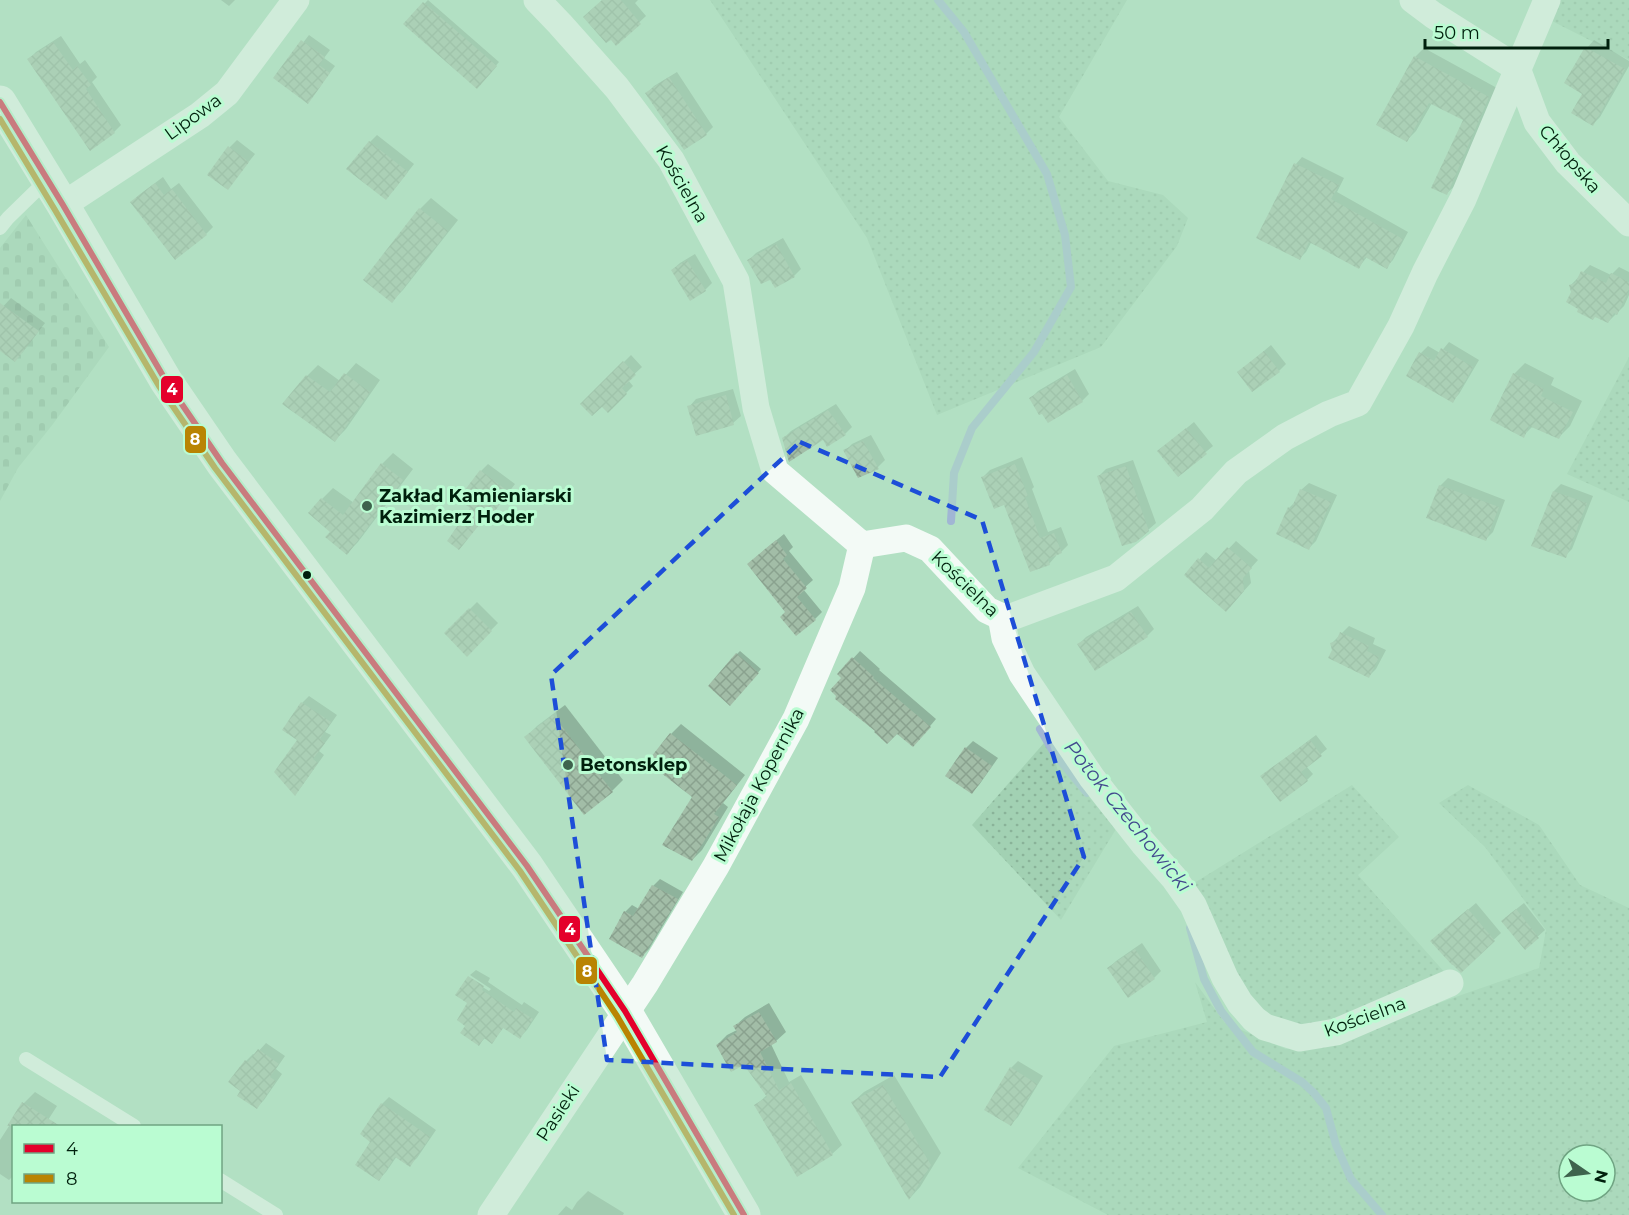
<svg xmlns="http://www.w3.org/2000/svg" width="1629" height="1215" font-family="Montserrat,sans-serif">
<defs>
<pattern id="grass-dots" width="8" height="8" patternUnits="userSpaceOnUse" patternTransform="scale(1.5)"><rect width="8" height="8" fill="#a2d1b3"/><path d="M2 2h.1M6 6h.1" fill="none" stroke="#8ab399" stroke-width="1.8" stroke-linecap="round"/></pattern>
<pattern id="cemetery-stones" width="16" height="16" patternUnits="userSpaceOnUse" patternTransform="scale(1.5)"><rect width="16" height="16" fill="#a2d1b3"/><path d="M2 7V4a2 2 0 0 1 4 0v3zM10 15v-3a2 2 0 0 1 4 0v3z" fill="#8ab399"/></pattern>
<pattern id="building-cross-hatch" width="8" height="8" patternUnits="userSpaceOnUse" patternTransform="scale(1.5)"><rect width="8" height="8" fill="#a2bda7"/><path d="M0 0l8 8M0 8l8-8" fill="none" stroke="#8aa28f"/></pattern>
</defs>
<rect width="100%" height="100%" fill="#b2e0c3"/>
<!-- grass -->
<g fill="url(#grass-dots)" fill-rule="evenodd">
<polygon points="710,0 1127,0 1059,117 1108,181 1163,195 1188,218 1177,246 1101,347 937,415 867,238"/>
<polygon points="1552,0 1629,0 1629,60 1544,17"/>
<polygon points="1629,357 1629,502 1567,474"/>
<polygon points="1044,743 1116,829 1061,920 972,825"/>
<polygon points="1352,785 1399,837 1358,875 1447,975 1325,1026 1270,1022 1250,1009 1191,885"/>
<path d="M1468 785 1539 825 1580 885 1629 908V1215H1108L1018 1168 1114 1046 1207 1022 1195 982 1225 1023 1286 1049 1317 1047 1464 994 1539 968 1546 930 1485 847 1439 803ZM1569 1155H1605V1191H1569Z"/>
</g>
<!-- cemetery -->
<polygon fill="url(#cemetery-stones)" points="26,215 109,347 53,424 18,468 0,501 0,248"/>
<!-- shadow -->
<g fill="#0003">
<polygon points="221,0 235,0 229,6"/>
<polygon points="428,0 499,62 477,87 405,24"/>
<polygon points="603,0 638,0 635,3 646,16 616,44"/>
<polygon points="309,35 330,50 324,58 335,66 308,102 276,78"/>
<polygon points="61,36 80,64 85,60 97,77 92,82 121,125 114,132 29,59 36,52"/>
<polygon points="1594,40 1629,61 1629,66 1600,117 1593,124 1584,93 1566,83 1587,48"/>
<polygon points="1424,48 1497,88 1456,185 1447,193 1465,119 1432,103 1416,131 1407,140 1415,57"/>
<polygon points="677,72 713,127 706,134 647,93 654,86"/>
<polygon points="377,135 414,164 393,191 370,142"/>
<polygon points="237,140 255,154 228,188 230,147"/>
<polygon points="1302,157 1344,178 1337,192 1408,232 1393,260 1386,267 1367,257 1359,267 1312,241 1306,252 1299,259 1258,237 1296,164"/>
<polygon points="163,177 171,189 179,183 213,227 206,234 132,202 139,195"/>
<polygon points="431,198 458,220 403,290 392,301 420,209"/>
<polygon points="783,238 801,269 794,276 771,278 749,260 756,253"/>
<polygon points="695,254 712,283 705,290 672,270 680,263"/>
<polygon points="1590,265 1611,275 1619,267 1629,272 1629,295 1624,306 1608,322 1580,308 1572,292 1570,286"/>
<polygon points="11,298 45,323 22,353 0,349 0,310"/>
<polygon points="1449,342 1479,360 1459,394 1452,401 1421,353 1428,346 1440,353"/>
<polygon points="1271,345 1286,364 1279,371 1239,372"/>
<polygon points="631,355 642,367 628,380 633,386 608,411 602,405 582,404"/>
<polygon points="356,363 380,380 346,429 335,440 307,376 318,365 340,381"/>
<polygon points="1525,363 1554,378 1551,385 1582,401 1570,426 1559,437 1533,426 1523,436 1514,374"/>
<polygon points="1075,369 1089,394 1082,401 1031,398 1038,391"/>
<polygon points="733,389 741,416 733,423 689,407 696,399"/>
<polygon points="836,404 852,427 845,434 823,438 783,439 791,431"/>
<polygon points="1194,422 1213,446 1178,475 1159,451"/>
<polygon points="871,435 885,460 878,467 845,451 852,444"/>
<polygon points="393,453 413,469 358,542 347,553 332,532 322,499 333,488 354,503 382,464"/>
<polygon points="1022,457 1034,487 1032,489 1048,532 1061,527 1068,545 1061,552 1056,554 1056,556 1049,564 1005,503 983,477 990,470"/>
<polygon points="1133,460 1156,523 1148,530 1099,476 1106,469"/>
<polygon points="488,464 515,484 494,512 487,519 485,518 459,548 472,508 481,471"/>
<polygon points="1448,478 1505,500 1493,532 1486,539 1440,486"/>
<polygon points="1309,483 1337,495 1316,541 1309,548 1289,508 1297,500 1301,490"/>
<polygon points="1561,484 1593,496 1572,549 1565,556 1554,491"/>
<polygon points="784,534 793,547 789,551 813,580 803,589 822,612 815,619 787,612 756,557"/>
<polygon points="1236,541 1258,560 1249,570 1251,583 1233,603 1186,575 1206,552 1217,561"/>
<polygon points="477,602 498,623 467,655 446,633"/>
<polygon points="1138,606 1154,629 1147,636 1079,644 1086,637"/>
<polygon points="1349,626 1375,638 1373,644 1386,650 1376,669 1368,677 1333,650 1331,644"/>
<polygon points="740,651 761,669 733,701 737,654"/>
<polygon points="860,651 880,669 879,670 936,719 920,738 839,674"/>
<polygon points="309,696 337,715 325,732 331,735 319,751 324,755 301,787 295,794 302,703"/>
<polygon points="565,705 623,780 612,791 526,737 537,726"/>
<polygon points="681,724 745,775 723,803 728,807 702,850 692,860 694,797 671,734"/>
<polygon points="1316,735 1327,749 1306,766 1313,774 1307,780 1268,771"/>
<polygon points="973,741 998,758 979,785 971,793 966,748"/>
<polygon points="660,879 683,892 649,949 642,956 625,912 632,905 639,909 653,886"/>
<polygon points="1476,903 1501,933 1461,970 1439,934"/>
<polygon points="1524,903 1545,930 1525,948 1510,914"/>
<polygon points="1142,943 1161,971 1154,978 1129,996 1109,968 1116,961"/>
<polygon points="476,970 490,978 488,982 522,1005 524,1002 539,1012 527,1030 520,1037 504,1027 492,1042 486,1037 479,1044 467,1025 469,1003 468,978 489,991 491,989 470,975"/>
<polygon points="769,1003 786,1032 776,1041 771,1044 789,1082 801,1075 842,1145 832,1154 756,1105 767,1095 744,1063 717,1045 727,1035 737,1030 735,1026 745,1017"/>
<polygon points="266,1043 285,1056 276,1069 282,1074 264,1100 257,1107 246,1061 253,1054 255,1055"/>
<polygon points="1018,1061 1043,1076 1018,1117 1011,1124 1011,1068"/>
<polygon points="894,1075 941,1153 920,1187 910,1198 853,1102 864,1092"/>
<polygon points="35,1092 57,1106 48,1120 58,1126 14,1126 14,1175 9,1180 0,1174 0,1140 24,1103"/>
<polygon points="389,1097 436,1130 417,1158 409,1165 397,1156 386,1172 379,1179 372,1141 382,1104"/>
<polygon points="588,1191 624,1213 623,1215 558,1215 566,1206 572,1210 577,1202"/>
</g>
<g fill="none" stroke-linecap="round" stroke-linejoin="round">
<!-- stream -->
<g stroke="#a1b6d4" stroke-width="8">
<polyline points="938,0 964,32 1047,174 1065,235 1071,287 1034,352 972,428 954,473 951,521"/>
<polyline points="1040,729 1054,753 1087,793"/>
<polyline points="1190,928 1204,979 1221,1011 1253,1052 1302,1082 1314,1093 1326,1108 1336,1145 1351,1179 1382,1215"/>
</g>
</g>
<!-- building -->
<g fill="url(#building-cross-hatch)">
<polygon points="602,0 621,0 641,24 616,46 611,40 606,43 583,17"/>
<polygon points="423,2 497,66 477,89 403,24"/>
<polygon points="301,40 325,57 319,65 330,73 308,104 273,78"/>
<polygon points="53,42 73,70 77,66 91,85 86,89 115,133 90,151 27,59"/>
<polygon points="1585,47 1625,69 1593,126 1571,113 1582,94 1564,83"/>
<polygon points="1414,56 1489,97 1447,195 1431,188 1463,120 1429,103 1407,142 1376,125"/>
<polygon points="669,77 707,135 684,150 645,93"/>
<polygon points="369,141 408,172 386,200 346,169"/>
<polygon points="228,146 249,162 228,190 207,175"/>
<polygon points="1294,163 1339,185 1331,199 1403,239 1387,269 1365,257 1359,269 1309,242 1300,260 1256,238"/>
<polygon points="155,183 164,195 172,189 207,235 175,260 130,202"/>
<polygon points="419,208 448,231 392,303 363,280"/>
<polygon points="776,244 795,277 775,288 770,280 761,284 747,260"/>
<polygon points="687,260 706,291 690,301 671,270"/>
<polygon points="1581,271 1606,283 1611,273 1629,282 1629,290 1617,315 1614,313 1608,323 1595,317 1593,320 1577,312 1578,309 1566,302 1571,292 1569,285 1575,283"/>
<polygon points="0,303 39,331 15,362 0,351"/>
<polygon points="1441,348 1473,367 1453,403 1406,376 1419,352 1434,361"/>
<polygon points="1264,351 1280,372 1252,392 1237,372"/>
<polygon points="623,361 636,375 622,388 627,394 608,413 602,407 592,416 580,404"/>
<polygon points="344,373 370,392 335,442 282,404 306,375 330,392"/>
<polygon points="1513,373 1544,389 1541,396 1573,412 1559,439 1529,426 1524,438 1490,420"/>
<polygon points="1067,375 1083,402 1048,423 1042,414 1039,415 1029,398"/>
<polygon points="726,395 734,425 696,436 687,406"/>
<polygon points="828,410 846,435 827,447 823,440 789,462 782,438"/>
<polygon points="1186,428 1207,454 1178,477 1157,451"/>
<polygon points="863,441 879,469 858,478 843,450"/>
<polygon points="381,463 403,480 347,555 325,537 330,532 308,513 321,498 343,515"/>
<polygon points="1015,464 1028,496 1025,497 1040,538 1054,533 1062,553 1048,559 1050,565 1030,572 1004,505 994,509 981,477"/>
<polygon points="1126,466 1149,531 1136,542 1122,546 1097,476"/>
<polygon points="480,470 509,492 487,521 484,519 459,550 447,541 470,508 458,499"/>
<polygon points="1439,485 1499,507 1486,541 1426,518"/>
<polygon points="1300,489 1331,502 1309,550 1276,534 1288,507 1291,509"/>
<polygon points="1553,491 1587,503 1566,558 1531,546"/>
<polygon points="776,540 787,555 783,559 807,588 797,597 816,620 796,636 780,617 785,612 747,564"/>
<polygon points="1227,547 1252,568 1243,578 1244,591 1226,612 1184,575 1198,558 1209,568"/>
<polygon points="469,608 492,631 467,657 444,633"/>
<polygon points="1131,612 1148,637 1095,671 1077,644"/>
<polygon points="1340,632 1369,646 1367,651 1379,657 1369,678 1328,658 1332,650 1330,643 1336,641"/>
<polygon points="736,653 759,673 730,706 708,686"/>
<polygon points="852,657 874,677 873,678 931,727 913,747 897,734 887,744 874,732 875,731 835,699 836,696 830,690 841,678 837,674"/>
<polygon points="301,702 331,722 320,739 325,743 313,759 318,763 295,796 274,772 297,740 282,730"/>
<polygon points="553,715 613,792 584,815 524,737"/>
<polygon points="670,733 737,785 714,814 719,817 692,861 662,845 692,797 647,762"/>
<polygon points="1310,740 1322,756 1301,772 1308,781 1280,802 1260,776"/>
<polygon points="965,747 992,766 972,794 945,776"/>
<polygon points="652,885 678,899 642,958 609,939 624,911 633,916"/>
<polygon points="1468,909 1495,941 1461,973 1453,965 1452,965 1430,941"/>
<polygon points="1516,909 1539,938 1525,950 1501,921"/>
<polygon points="1135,949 1155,979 1128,998 1107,968"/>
<polygon points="468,976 484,986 482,990 514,1012 516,1008 533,1019 520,1039 503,1028 492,1044 484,1038 479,1046 460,1033 465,1026 457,1020 467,1003 455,995"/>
<polygon points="759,1012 777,1042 760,1052 779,1090 791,1083 833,1155 797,1177 754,1105 767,1097 744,1065 731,1072 716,1045 737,1032 733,1026"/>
<polygon points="258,1049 279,1064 270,1077 276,1081 257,1109 237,1096 240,1091 228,1082 245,1060 248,1062"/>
<polygon points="1010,1067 1037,1084 1011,1126 984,1110"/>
<polygon points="883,1085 931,1165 909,1200 851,1102"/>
<polygon points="22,1102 60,1126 7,1126"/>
<polygon points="381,1103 430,1137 410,1167 395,1157 379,1181 355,1165 370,1142 360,1134"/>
</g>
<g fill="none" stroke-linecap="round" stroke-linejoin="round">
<!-- service -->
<g stroke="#f3faf6" stroke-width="14">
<polyline points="0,228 8,218 47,180"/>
<polyline points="26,1059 134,1126"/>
<polyline points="220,1180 276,1215"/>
</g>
<!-- minor -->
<g stroke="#f3faf6" stroke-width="27">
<polyline points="537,0 560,24 617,88 671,160 736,281 756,408 775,471 862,545 906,538 930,549 987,610 1006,619 1116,578 1202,509 1236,472 1285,437 1329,414 1358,403 1401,326 1425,273 1463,199 1547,0"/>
<polyline points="1413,0 1433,15 1517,68 1537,122 1568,163 1629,223"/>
<polyline points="63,205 200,115 227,93 296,0"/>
<polyline points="1001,616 1005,638 1022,674 1092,778 1143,843 1174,878 1193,905 1225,978 1240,1003 1254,1019 1265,1027 1300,1038 1336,1032 1450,983"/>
<polyline points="491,1215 645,984 716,866 796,719 852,588 862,545"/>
</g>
<!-- tertiary -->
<polyline stroke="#f3faf6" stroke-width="33" points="0,102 63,205 166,381 222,463 527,866 625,1011 744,1215"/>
<!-- bus-1 casing -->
<g stroke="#bafcd2" stroke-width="10">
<polyline id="bus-1" points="0,102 63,205 166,381 222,463 527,866 625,1011 744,1215"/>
</g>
<!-- bus-2 casing -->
<g stroke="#bafcd2" stroke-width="10">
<polyline id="bus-2" points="0,119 55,210 159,386 215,468 520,871 617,1016 734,1215"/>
</g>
<!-- bus-1 -->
<use href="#bus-1" stroke="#e4002b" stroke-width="6"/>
<!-- bus-2 -->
<use href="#bus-2" stroke="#b98403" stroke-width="6"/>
</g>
<!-- marked area -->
<path d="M0 0H1629V1215H0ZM800 442 982 520 1084 857 940 1077 607 1060 551 675Z" fill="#b2e0c3" fill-opacity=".55" fill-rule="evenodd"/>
<path fill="none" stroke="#1d4ed8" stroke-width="4.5" stroke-dasharray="12 8" stroke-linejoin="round" d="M800 442 982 520 1084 857 940 1077 607 1060 551 675Z"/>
<!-- markers -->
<g fill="#3e634d" stroke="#bafcd2" stroke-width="2">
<circle cx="367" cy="506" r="6"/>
<circle cx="568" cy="765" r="6"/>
</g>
<circle fill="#00200d" stroke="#bafcd2" stroke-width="2" cx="307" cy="575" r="5"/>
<g text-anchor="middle" stroke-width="6" stroke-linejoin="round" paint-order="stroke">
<!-- street labels -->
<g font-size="18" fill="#00200d" stroke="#bafcd2">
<text transform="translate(193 117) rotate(-36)" y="6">Lipowa</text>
<text transform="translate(1570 159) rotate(49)" y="6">Chłopska</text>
<text transform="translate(682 184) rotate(60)" y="6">Kościelna</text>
<text transform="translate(965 584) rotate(44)" y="6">Kościelna</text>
<text transform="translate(759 785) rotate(-62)" y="6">Mikołaja Kopernika</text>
<text transform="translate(1365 1017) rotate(-20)" y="6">Kościelna</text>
<text transform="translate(558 1113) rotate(-57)" y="6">Pasieki</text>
</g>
<!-- poi labels -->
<g font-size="18" font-weight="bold" fill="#00200d" stroke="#bafcd2" text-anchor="start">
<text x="379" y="502">Zakład Kamieniarski<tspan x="379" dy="21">Kazimierz Hoder</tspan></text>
<text x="580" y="771">Betonsklep</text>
</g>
<!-- water labels -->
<g font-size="20" font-style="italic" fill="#42498d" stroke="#bafcd2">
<text transform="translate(1128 816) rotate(51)" y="7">Potok Czechowicki</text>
</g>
</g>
<g stroke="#bafcd2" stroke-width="2">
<rect x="160" y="375" width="24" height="29" rx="6" fill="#e4002b"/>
<rect x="184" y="425" width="23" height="29" rx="6" fill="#b98403"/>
<rect x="558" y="915" width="23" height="28" rx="6" fill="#e4002b"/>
<rect x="575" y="956" width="23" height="29" rx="6" fill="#b98403"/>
</g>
<g font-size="16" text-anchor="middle" font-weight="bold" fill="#fff">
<text x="172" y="395">4</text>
<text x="195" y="445">8</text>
<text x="570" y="935">4</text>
<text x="587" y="977">8</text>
</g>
<!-- legend -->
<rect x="12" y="1125" width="210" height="78" fill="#bafcd2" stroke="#70a483" stroke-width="1.5"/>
<rect x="24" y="1144" width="30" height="9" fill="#e4002b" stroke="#70a483" stroke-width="1.5"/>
<text x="66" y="1155" font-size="18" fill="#00200d">4</text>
<rect x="24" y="1174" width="30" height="9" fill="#b98403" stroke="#70a483" stroke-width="1.5"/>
<text x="66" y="1185" font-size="18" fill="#00200d">8</text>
<!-- north arrow -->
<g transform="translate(1587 1173) rotate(104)"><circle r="28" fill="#bafcd2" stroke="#70a483" stroke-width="1.5"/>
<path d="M0-4.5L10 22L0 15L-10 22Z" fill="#3e634d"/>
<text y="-9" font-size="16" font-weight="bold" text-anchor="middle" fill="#00200d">N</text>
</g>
<!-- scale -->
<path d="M1425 39v9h183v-9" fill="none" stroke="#00200d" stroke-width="3"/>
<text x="1434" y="39" font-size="18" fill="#00200d" stroke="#bafcd2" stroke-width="4.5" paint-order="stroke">50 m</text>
</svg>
